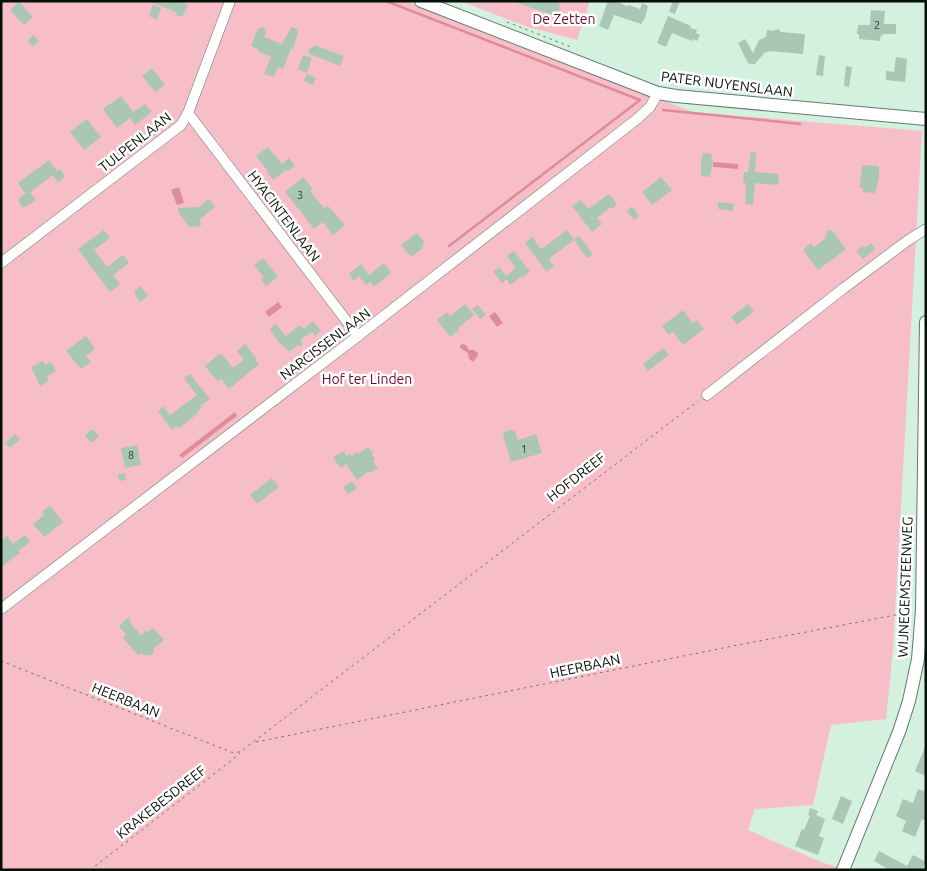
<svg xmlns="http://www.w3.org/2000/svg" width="927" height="871" font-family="Ubuntu,sans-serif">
<rect width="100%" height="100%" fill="#d4f0de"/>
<!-- green -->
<g fill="#f8bec7">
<polygon points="1,1 406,1 693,112 922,131 893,649 886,719 831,725 813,805 755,809 748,830 821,862 840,868 840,870 1,870"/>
<polygon points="461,1 590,1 577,40 525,26"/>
</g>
<!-- water -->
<g fill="#dd8d9a">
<polygon points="713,162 738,164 738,169 713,167"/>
<polygon points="179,187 184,203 177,205 171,190"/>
<polygon points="278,302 282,307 269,317 265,312"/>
<polygon points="495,312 503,323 497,327 489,316"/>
<polygon points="462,344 466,345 469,350 474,350 478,353 477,357 474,360 473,362 469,359 468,353 460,348 460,346"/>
<polygon points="235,412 237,416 182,458 179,455"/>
</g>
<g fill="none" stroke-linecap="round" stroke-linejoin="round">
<!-- stream -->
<g stroke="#dd8d9a" stroke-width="2.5">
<polyline points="386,1 640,100 449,246"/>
<polyline points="663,110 800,124"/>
</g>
</g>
<!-- building -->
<g fill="#aac6b4">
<polygon points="148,1 179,1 188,5 182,17 175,15 176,12"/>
<polygon points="515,1 554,1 561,4 559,8 561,9 558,17 515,2"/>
<polygon points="608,1 616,1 626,6 629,5 640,9 642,3 648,6 645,18 641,24 614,15 608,30 599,26"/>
<polygon points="673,1 680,1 675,14 669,12"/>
<polygon points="19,2 33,17 24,25 10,10"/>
<polygon points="153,5 161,8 157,20 149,16"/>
<polygon points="871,10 885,11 884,24 896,24 896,34 883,34 883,36 881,35 880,41 859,39 859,34 857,34 858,25 870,25"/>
<polygon points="668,16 691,26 690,28 697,30 696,33 700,35 697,41 693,39 692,41 672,33 666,47 657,43"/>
<polygon points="261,27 264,28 266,32 264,37 282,44 291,27 298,29 297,32 298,33 293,49 291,49 283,69 278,67 274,77 264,74 271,57 259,52 259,51 257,50 258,49 251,46 258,28"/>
<polygon points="778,29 781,32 805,34 803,54 770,51 764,53 755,64 751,64 748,63 738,43 745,39 753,53 759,40 766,37 767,30 772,31"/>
<polygon points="33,35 39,41 33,47 28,41"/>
<polygon points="314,45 344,56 340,66 308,53 310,47 313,48"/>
<polygon points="303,55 312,58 307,73 298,69"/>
<polygon points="819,55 825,56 823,76 816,75"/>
<polygon points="896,57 907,59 905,82 886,80 886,71 894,72"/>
<polygon points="846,66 852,67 849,87 844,86"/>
<polygon points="152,68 165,85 155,92 142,76"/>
<polygon points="307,74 316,78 313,85 304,81"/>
<polygon points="121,96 133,112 145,104 152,112 135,125 130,118 117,128 103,109"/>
<polygon points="87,119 101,137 84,150 70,132"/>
<polygon points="268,147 282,164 289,158 295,166 287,172 286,170 273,180 267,172 268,171 256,156"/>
<polygon points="751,151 756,152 755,172 779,174 778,185 755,183 753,205 745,204 746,183 744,183 743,181 744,172 748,172"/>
<polygon points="703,153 712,154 711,159 713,159 710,177 701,176 701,158 703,158"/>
<polygon points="49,160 57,171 60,169 65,176 58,183 53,175 30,192 36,200 23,208 18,200 25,193 18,183"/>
<polygon points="862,165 879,166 879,178 875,193 863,192 863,188 860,188"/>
<polygon points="303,177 313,189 310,191 324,208 328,206 329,207 345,225 333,235 323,222 314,229 301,212 285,192"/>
<polygon points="661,177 672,190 652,205 642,192"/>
<polygon points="609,194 617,204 613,209 611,207 597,218 602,224 592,232 572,206 581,200 588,209"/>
<polygon points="209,199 215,207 200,219 201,226 189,227 179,213 178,208 199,207"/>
<polygon points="718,202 734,204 733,211 718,209"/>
<polygon points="632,206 639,216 634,220 627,211"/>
<polygon points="104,230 110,238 94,250 107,267 123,255 129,263 113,275 120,284 110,292 78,249"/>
<polygon points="567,230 574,240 579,236 593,254 587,258 574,240 552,256 549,260 554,266 548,271 546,271 525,243 532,237 541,249"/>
<polygon points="827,230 832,230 846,249 818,270 803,250 811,243 814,247 826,238"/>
<polygon points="417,233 425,243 422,246 423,248 411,257 401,245"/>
<polygon points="871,243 875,249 863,259 856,251 863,246 865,248"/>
<polygon points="514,251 530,272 523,277 522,276 510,285 507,279 502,283 493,272 499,267 506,276 516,268 507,256"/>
<polygon points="263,258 278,277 266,286 261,279 264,278 254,265"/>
<polygon points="384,263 391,273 374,287 370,282 366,285 359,276 354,281 349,274 361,264 369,275"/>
<polygon points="141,286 148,296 140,302 135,295 136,294 134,291"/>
<polygon points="465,304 474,315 458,328 459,330 450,337 437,320 447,312 450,316"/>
<polygon points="748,304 754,311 737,325 731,317"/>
<polygon points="478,305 486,315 480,319 472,309"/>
<polygon points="683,310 693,323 697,320 704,329 683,345 673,332 669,335 662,326"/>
<polygon points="313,321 321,331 315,336 312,332 301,339 302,347 298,345 289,352 281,343 280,344 270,330 271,329 271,328 276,324 286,336 300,325 303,329"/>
<polygon points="86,336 95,349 86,356 91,362 81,369 66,351"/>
<polygon points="245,344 256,358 255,359 259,364 229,389 221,379 218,381 217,380 216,380 205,366 219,354 220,355 222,354 233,368 244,360 237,351"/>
<polygon points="663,348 669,355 648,371 643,364"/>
<polygon points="43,361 45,365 51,362 56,371 47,376 49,381 40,386 31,367"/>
<polygon points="190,374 210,399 200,406 201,408 197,412 198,413 192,418 179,428 177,426 172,430 158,411 163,406 170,415 197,395 184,378"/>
<polygon points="93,429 99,437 91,443 85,435"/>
<polygon points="509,430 515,431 518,440 536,434 542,453 511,462 503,436 505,432"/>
<polygon points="15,434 20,439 10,448 5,443"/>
<polygon points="137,445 141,465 125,468 121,448"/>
<polygon points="368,447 373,453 372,455 375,460 373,461 378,468 370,473 368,472 357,480 346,464 341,468 333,458 343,451 347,456 350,454 352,456 356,452 358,454"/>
<polygon points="125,473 126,480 119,481 118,474"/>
<polygon points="272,478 279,487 257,504 250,495"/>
<polygon points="352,481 357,488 348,494 343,487"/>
<polygon points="50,505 63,522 44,537 33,524 44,515 42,512"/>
<polygon points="25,535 30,542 19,550 20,553 1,567 1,541 7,536 13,544"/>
<polygon points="129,617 131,624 141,635 146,630 148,632 153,628 164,640 153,649 154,653 151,655 146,655 145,656 141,653 138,655 123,638 126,635 119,626"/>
<polygon points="926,745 926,776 915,771"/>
<polygon points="918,789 926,792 926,821 922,819 915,837 902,831 906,821 896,816 903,799 913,803"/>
<polygon points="841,796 852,801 843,824 832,819"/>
<polygon points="810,808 818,811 816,815 825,819 819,836 824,838 818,855 795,846 802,829 804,830 810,816 808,815"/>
<polygon points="879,851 907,866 913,855 926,862 922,870 890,870 874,861"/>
</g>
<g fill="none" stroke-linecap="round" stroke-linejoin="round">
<!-- minor casing -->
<g stroke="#627c6c" stroke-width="11">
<g id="minor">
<polyline points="188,113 358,336"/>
<polyline points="1,263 181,125 188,113 230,1"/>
<polyline points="707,395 844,288 907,241 926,229"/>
<polyline points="1,609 358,336 637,119 650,107 658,93"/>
</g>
</g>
<!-- tertiary casing -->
<g stroke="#627c6c" stroke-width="14">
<g id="tertiary">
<polyline points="421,1 658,93 676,96 926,119"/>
<polyline points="843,870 899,732 909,701 918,659 922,610 926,322"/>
</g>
</g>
<!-- path -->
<g stroke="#66786c" stroke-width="1" stroke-dasharray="2.5 4" stroke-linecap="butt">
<polyline points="507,22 571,47"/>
<polyline points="1,661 231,752 235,753 241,751"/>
<polyline points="256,742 738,645 911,612"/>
<polyline points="90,870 232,760 244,749 698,401"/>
</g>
<!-- minor -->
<use href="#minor" stroke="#fff" stroke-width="10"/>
<!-- tertiary -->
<use href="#tertiary" stroke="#fff" stroke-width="12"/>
</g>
<g text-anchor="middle" stroke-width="5" stroke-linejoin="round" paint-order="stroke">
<!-- number labels -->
<g font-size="11" fill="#2f3e34">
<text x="877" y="29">2</text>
<text x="300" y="199">3</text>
<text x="524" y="453">1</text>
<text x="131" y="459">8</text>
</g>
<!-- park labels -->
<g font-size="14" fill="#6c0c2c" stroke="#fff">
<text x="564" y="24">De Zetten</text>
<text x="367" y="384">Hof ter Linden</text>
</g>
<!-- street labels -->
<g font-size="14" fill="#06100a" stroke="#fff">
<text transform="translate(727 84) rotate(7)" y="5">PATER NUYENSLAAN</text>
<text transform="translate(135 142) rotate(-38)" y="5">TULPENLAAN</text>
<text transform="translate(284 216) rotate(53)" y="5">HYACINTENLAAN</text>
<text transform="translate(325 344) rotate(-37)" y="5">NARCISSENLAAN</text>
<text transform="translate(576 477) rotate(-38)" y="5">HOFDREEF</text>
<text transform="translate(905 587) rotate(-88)" y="5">WIJNEGEMSTEENWEG</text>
<text transform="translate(585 666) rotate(-12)" y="5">HEERBAAN</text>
<text transform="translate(126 700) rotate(22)" y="5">HEERBAAN</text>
<text transform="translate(161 802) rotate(-38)" y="5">KRAKEBESDREEF</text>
</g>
</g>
<!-- border -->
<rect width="927" height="871" fill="none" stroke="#06100a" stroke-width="5"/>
</svg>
